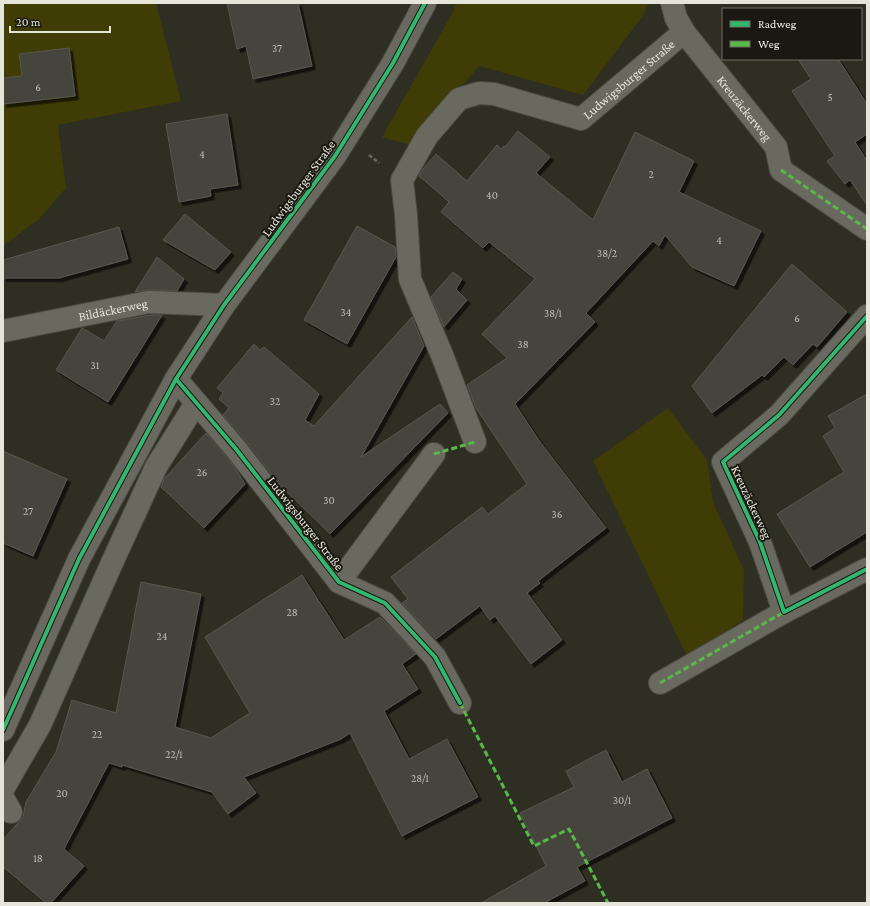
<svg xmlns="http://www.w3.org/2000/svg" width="870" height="906" font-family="'Crimson Pro',serif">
<defs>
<filter id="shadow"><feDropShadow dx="3.5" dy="3.5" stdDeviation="0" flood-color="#0009"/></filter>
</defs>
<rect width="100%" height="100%" fill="#2e2e23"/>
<!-- green -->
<g fill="#3f3c06">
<polygon points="3,3 156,3 181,101 58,125 66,188 39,219 3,246"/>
<polygon points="457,3 649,3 642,17 583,95 479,66 411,145 382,137 449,19"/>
<polygon points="668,408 707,460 713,502 744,570 743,620 687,656 593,461"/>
</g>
<!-- building -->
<g fill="#45453d" stroke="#58574e" filter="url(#shadow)">
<polygon points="227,3 298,3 312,66 253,79 246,46 237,49"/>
<polygon points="69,48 75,96 3,104 3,78 22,76 19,54"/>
<polygon points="798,59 838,59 867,104 867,134 855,142 867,161 867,205 850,180 845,184 827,161 835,156 792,91 811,79"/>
<polygon points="227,114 238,185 210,189 211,196 179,202 166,124"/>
<polygon points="518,131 550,157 536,173 593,220 635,132 694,161 679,192 761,231 734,286 692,267 665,235 659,246 653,241 586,313 595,322 515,404 540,442 606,528 538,581 540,583 527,593 562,640 531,664 495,616 490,620 480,606 436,639 402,603 408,599 391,577 482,507 488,514 527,484 476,408 467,385 507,358 482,334 535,279 489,242 483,248 441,212 449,202 419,176 423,169 436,154 467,181 497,145 501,149 504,146 505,147"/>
<polygon points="185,214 231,252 215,270 163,240"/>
<polygon points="357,226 395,247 396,257 347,344 304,320"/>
<polygon points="119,227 128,259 59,278 3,278 3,260"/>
<polygon points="157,257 184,279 177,291 149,290 135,292"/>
<polygon points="792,264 847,312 817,347 813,344 793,365 784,357 764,377 762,375 712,413 692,386"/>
<polygon points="453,272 462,279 456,289 467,300 444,327 431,297"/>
<polygon points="150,315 162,315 108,402 56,370 82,328 104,341 117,321"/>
<polygon points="412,317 424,346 361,457 440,404 448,413 330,534 279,484 246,441 223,415 229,408 219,399 223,393 217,388 254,344 260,350 264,347 319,394 305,420 314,426"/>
<polygon points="867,394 867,532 810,567 777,514 844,472 823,436 835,428 828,416"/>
<polygon points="206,433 234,466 245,484 204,528 161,487 164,479"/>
<polygon points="3,451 67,479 33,556 3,543"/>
<polygon points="302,575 344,640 380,617 416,654 402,664 418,689 384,711 409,759 447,739 478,797 402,836 350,733 341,739 244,777 256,793 228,814 212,792 122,765 122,767 109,763 64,849 84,866 51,903 46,903 3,867 3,840 23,817 26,802 56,752 72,700 116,713 141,582 201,594 175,727 211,738 250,713 205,637"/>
<polygon points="606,750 622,782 647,769 672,818 577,867 585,881 544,903 481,903 546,866 520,813 574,787 566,771"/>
</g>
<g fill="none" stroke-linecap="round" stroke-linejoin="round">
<!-- minor casing -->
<g stroke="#4c4b42" stroke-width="24">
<g id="minor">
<path id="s1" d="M672 3 676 18 684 32 776 147 781 170 867 229"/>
<polyline points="867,316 779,415 723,462 760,542 784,612 867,569"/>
<path id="s2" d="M3 331 149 302 224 305"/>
<polyline points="176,379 236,449 339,582 385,603 435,657 460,703"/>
<path id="s3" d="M475 442 442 355 410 279 406 215 402 180 427 136 459 99 479 93 494 94 581 119 684 32"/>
<polyline points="339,582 434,454"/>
<polyline points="660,683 784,612"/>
<polyline points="3,730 79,559 176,379 224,305 335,156 393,63 425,3"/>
<polyline points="3,789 40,725 111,565 156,467 196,403"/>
<polyline points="3,798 11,812"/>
</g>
</g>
<!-- path -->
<polyline stroke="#68675f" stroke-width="2.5" stroke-dasharray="4 2" stroke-linecap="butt" points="369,155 379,163"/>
<!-- minor -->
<use href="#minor" stroke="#6a6960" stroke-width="22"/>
<!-- quiet -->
<g stroke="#58b947" stroke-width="3" stroke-dasharray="6 3" stroke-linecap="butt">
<polyline points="781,170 867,229"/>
<polyline points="434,454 475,442"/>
<polyline points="660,683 784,612"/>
<polyline points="460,703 534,846 569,829 608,903"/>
</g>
<!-- cycleway casing -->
<g stroke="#1a1911" stroke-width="6">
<g id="cycleway">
<polyline points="867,316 779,415 723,462 760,542 784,612 867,569"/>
<polyline points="176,379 236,449 339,582 385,603 435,657 460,703"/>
<polyline points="3,730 79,559 176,379 224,305 335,156 393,63 425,3"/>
</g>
</g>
<!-- cycleway -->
<use href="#cycleway" stroke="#33b770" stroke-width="4"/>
</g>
<g text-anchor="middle" stroke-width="4" stroke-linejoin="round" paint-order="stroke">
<!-- number labels -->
<g font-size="11" fill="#bebdb2">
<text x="277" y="52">37</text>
<text x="38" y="91">6</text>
<text x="830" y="101">5</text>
<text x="202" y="158">4</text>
<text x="651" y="178">2</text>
<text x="492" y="199">40</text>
<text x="719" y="244">4</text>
<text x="607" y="257">38/2</text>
<text x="346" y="316">34</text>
<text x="553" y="317">38/1</text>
<text x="797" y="322">6</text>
<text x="523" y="348">38</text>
<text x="95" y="369">31</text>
<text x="275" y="405">32</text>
<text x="202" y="476">26</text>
<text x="329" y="504">30</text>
<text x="28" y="515">27</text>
<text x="557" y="518">36</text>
<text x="292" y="616">28</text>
<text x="162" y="640">24</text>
<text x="97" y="738">22</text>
<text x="174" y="758">22/1</text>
<text x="420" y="782">28/1</text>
<text x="62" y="797">20</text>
<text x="622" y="804">30/1</text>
<text x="38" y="862">18</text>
</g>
<!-- street labels -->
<g font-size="13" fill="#e6e5d9" stroke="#1a1911">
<text dy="5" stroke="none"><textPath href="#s3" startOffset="563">Ludwigsburger Straße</textPath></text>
<text dy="5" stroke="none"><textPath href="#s1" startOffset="129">Kreuzäckerweg</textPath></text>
<text transform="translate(298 188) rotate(-54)" y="5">Ludwigsburger Straße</text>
<text dy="5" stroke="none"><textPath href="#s2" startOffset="112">Bildäckerweg</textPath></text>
<text transform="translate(752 502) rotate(65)" y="5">Kreuzäckerweg</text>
<text transform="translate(306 523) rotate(52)" y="5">Ludwigsburger Straße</text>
</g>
</g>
<!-- border -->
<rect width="870" height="906" fill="none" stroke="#e6e5d9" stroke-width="8"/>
<!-- legend -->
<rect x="722" y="8" width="140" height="52" fill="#1a1911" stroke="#6c6b61"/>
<rect x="730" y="21" width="20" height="6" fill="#33b770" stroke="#6c6b61"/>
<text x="758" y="28" font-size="12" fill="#e6e5d9">Radweg</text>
<rect x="730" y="41" width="20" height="6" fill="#58b947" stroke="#6c6b61"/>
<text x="758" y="48" font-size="12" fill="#e6e5d9">Weg</text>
<!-- scale -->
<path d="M10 26v6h100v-6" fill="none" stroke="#e6e5d9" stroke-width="2"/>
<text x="16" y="26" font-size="12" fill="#e6e5d9" stroke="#1a1911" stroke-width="3" paint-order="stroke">20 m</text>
</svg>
